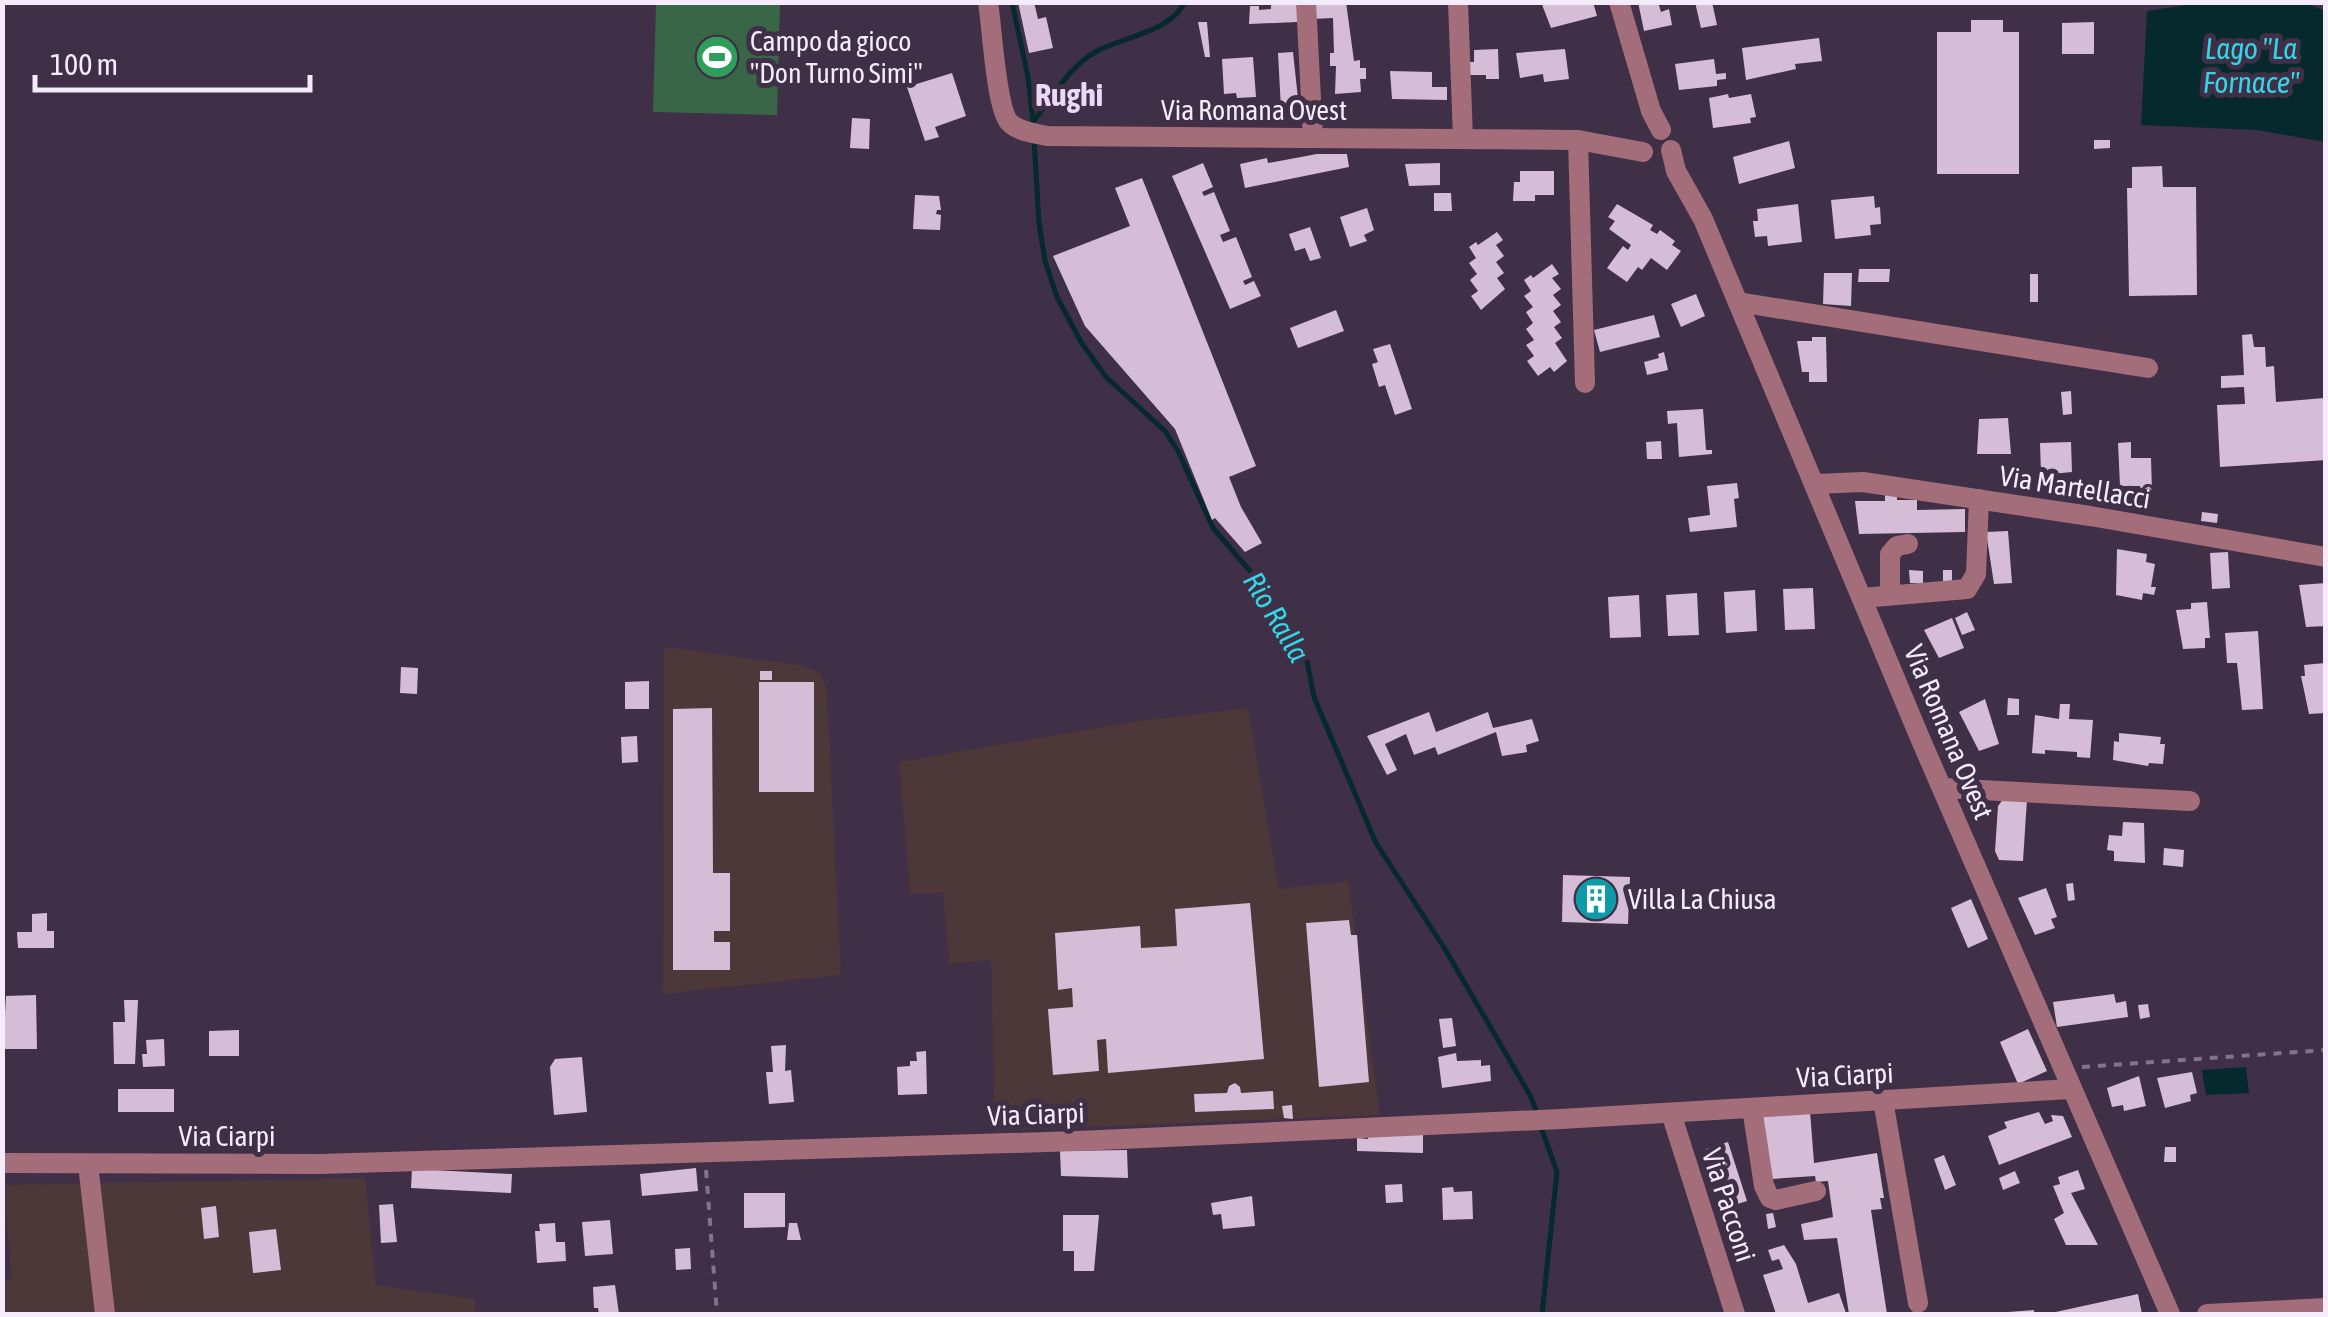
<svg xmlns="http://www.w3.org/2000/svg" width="2328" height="1317" font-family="'Asap Condensed',sans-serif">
<rect width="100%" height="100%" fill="#3f2f47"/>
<!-- industrial -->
<g fill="#4c3739">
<polygon points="664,647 801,665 820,673 827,689 841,975 663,994"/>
<polygon points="1248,708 1279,889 1348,881 1380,1115 995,1131 991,960 949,964 943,893 910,894 899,762 1138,721"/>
<polygon points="365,1178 376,1285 475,1299 476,1314 3,1314 2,1281 12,1279 3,1185"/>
</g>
<!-- green -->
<polygon fill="#386646" points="656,3 780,3 777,115 653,112"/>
<!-- water -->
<g fill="#05292c">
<polygon points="2303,2 2325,11 2325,142 2257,130 2141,125 2147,11 2200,3"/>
<polygon points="2246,1067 2249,1093 2206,1095 2202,1070"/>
</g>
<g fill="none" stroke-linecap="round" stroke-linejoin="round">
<!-- stream -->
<g stroke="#05292c" stroke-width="5">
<polyline points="1012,2 1028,77 1033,122"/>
<path d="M1033 129V122C1052 98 1069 66 1097 51 1125 36 1169 33 1185 2"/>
<polyline points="1034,140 1039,223 1045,261 1057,297 1081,342 1106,377 1165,431 1178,451 1213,528 1262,585 1307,661 1314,697 1376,843 1445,949 1531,1097 1538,1116"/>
<polyline points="1541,1127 1557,1172 1542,1314"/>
</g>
</g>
<!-- building -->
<g fill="#d5bdd8">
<polygon points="1018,2 1034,2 1038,19 1046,17 1053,48 1029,53"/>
<polygon points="1297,2 1297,22 1249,24 1250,6 1259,6 1259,10 1271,9 1271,3"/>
<polygon points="1312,2 1346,2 1354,61 1360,60 1360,68 1366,68 1366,79 1360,79 1361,92 1335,94 1336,66 1330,66 1330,53 1334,53 1333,18 1312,19"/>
<polygon points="1541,2 1593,2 1597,16 1551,28"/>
<polygon points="1638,2 1658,2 1661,12 1669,9 1672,25 1644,31"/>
<polygon points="1695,2 1712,2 1717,25 1701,28"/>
<polygon points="1971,20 2003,20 2003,32 2019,32 2019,174 1937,174 1937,32 1971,32"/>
<polygon points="1198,22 1207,22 1210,57 1205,57"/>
<polygon points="2094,22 2094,54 2062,54 2062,23"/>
<polygon points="1819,38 1822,61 1795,64 1796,69 1746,80 1742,48"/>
<polygon points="1498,49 1499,79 1486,79 1486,75 1469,75 1468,62 1474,62 1474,50"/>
<polygon points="1565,49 1569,79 1544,82 1543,74 1520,78 1516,53"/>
<polygon points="1293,52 1299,108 1281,109 1278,53"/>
<polygon points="1253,57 1256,97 1237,98 1236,93 1224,94 1222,59"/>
<polygon points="1714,59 1716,74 1726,73 1726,79 1717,80 1717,86 1679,90 1675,64"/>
<polygon points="1390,71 1432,72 1432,87 1447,87 1447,100 1392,99"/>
<polygon points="952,73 966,116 935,127 939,137 925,141 907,87"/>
<polygon points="1728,94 1729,98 1751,94 1756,117 1750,118 1751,123 1713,128 1709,98"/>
<polygon points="852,118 870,119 869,149 850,148"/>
<polygon points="2094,140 2110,140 2110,148 2094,149"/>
<polygon points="1789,141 1795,168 1739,184 1733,157"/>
<polygon points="1317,154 1347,154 1349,167 1245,188 1240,164 1267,158 1268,163"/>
<polygon points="1203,163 1213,187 1202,192 1204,196 1214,192 1230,231 1220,235 1223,242 1236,237 1252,277 1243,281 1245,285 1254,281 1261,296 1230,309 1172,176"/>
<polygon points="1440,163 1440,185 1409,186 1405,164"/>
<polygon points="2162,166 2163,187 2196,187 2197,295 2129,296 2127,188 2132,188 2132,167"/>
<polygon points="1520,171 1554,171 1554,195 1535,195 1535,201 1513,201 1514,182 1520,182"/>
<polygon points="1142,178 1256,466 1229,477 1241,507 1262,543 1245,552 1215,518 1212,520 1175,429 1085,326 1053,256 1130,226 1115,188"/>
<polygon points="1434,193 1451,193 1452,211 1434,211"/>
<polygon points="915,195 939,196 941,210 937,210 936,214 941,215 940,230 913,229"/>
<polygon points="1874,196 1875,208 1880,207 1881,224 1870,225 1871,235 1835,239 1831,200"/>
<polygon points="1617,204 1653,225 1650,230 1657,234 1660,230 1675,241 1672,245 1681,251 1667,270 1651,258 1642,270 1638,267 1627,282 1607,268 1623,246 1628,250 1631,245 1609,229 1615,221 1608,217"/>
<polygon points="1798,204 1802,242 1768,246 1767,236 1755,237 1753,221 1758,221 1757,209"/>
<polygon points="1367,208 1374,230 1364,235 1367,241 1350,247 1340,217"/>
<polygon points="1310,227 1321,258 1310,261 1305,248 1295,251 1289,234"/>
<polygon points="1497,232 1503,240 1496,245 1504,256 1496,262 1504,273 1497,278 1505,289 1481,310 1471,296 1478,291 1470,280 1477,274 1469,263 1476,258 1469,247 1476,242 1478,245"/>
<polygon points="1552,264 1559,274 1552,278 1561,289 1553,295 1561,305 1553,311 1561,322 1554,327 1562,338 1555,343 1567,361 1554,372 1550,367 1538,376 1527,361 1534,356 1526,345 1534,340 1526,329 1533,323 1526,312 1533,307 1524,296 1531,291 1524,280 1531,275 1533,278"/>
<polygon points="1859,269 1890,269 1889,282 1858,282"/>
<polygon points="1824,273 1852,273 1851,306 1823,304"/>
<rect x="2030" y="274" width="8" height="28"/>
<polygon points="1696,294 1705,316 1681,327 1671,304"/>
<polygon points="1336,310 1344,331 1298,348 1290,328"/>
<polygon points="1654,315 1660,337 1600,352 1594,330"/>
<polygon points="2252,334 2254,347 2265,347 2266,367 2274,366 2276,402 2324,398 2326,460 2220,467 2217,405 2245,404 2244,387 2221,388 2221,376 2244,375 2242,335"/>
<polygon points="1812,337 1826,337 1827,382 1809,382 1809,372 1802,372 1797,341 1812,341"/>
<polygon points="1390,344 1412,409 1395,415 1385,385 1379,387 1372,364 1378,362 1373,349"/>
<polygon points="1664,352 1668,370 1647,375 1644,362 1659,358 1658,354"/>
<polygon points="2071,391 2072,414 2063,415 2061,392"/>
<polygon points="1703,409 1706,450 1712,450 1712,454 1679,457 1677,423 1668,424 1667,411"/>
<polygon points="2008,418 2011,454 1977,454 1979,419"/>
<polygon points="1661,441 1662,459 1647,459 1646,442"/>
<polygon points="2071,442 2072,472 2041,475 2040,443"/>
<polygon points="2131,442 2131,458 2151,458 2152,491 2140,492 2140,486 2120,486 2118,443"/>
<polygon points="1737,483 1739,498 1734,499 1737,527 1690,532 1688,518 1710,515 1707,486"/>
<polygon points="1885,494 1897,494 1897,500 1917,500 1917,510 1965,509 1965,532 1859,534 1855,501 1885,501"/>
<polygon points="2202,512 2218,514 2217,523 2201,521"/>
<polygon points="2008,531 2012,583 1994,584 1986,532"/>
<polygon points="2117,549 2147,554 2146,562 2155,564 2151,587 2156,587 2154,595 2143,593 2142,600 2116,595"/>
<polygon points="2228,552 2230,588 2212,589 2210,553"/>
<polygon points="1909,570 1923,571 1923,583 1910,583"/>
<rect x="1943" y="570" width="9" height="11"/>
<polygon points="2326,583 2326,626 2306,627 2299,585"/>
<polygon points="1813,588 1815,629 1785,630 1783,589"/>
<polygon points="1755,590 1757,631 1726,633 1724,592"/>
<polygon points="1697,593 1699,635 1668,636 1666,595"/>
<polygon points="1639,595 1641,637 1610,638 1608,597"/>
<polygon points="2207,602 2210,638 2205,638 2205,648 2183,649 2176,610 2191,609 2191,603"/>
<polygon points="1967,612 1975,630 1962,635 1955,618"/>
<polygon points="1952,618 1964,648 1939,658 1924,630"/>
<polygon points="2258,631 2263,709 2242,710 2237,663 2227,663 2225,633"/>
<polygon points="2325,663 2326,713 2309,714 2301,676 2305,676 2304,665"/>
<polygon points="401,667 418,668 417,694 400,693"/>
<rect x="760" y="671" width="12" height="9"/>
<polygon points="649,681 649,709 625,709 625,682"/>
<rect x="759" y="682" width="55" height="110"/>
<polygon points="2008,698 2019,699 2019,715 2007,715"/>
<polygon points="1985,699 1999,744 1979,751 1959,712"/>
<polygon points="2060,704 2070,704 2069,719 2093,720 2090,758 2077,757 2077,752 2045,750 2045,754 2032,753 2035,715 2059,719"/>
<polygon points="712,708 713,873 730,873 730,931 714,931 714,942 730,942 730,970 673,970 673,709"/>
<polygon points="1429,712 1436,732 1488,712 1493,728 1532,719 1539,741 1526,745 1527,752 1502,756 1496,732 1438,755 1435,747 1414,755 1406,734 1385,744 1397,770 1387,775 1367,736"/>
<polygon points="2119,733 2161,737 2160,744 2165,744 2163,764 2149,763 2148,766 2113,760 2114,741 2119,742"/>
<polygon points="637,736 638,762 622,763 621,737"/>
<polygon points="2004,798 2027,799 2023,861 1999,860 1995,851 1998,806"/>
<polygon points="2123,822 2144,823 2145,863 2114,861 2114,851 2107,850 2109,835 2122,836"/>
<polygon points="2164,848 2184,850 2183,867 2163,865"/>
<polygon points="1563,875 1630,877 1628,924 1562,922"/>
<polygon points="2073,883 2075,900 2068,901 2066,884"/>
<polygon points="2046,888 2057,917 2051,919 2055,928 2035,935 2018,898"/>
<polygon points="1971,899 1988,939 1968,948 1951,908"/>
<polygon points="1250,903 1264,1059 1108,1073 1106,1039 1097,1040 1099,1071 1053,1075 1048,1009 1073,1007 1072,988 1058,990 1055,933 1140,926 1141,948 1177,946 1175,909"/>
<polygon points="47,913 47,931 54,931 54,948 18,948 17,932 32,932 32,914"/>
<polygon points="1349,920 1351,935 1357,935 1369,1082 1319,1087 1306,923"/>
<polygon points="2114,994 2116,1003 2126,1001 2128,1017 2057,1027 2053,1002"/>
<polygon points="36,995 37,1049 3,1049 6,996"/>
<polygon points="124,1000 138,1000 135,1064 114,1064 113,1022 125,1022"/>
<polygon points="2148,1004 2150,1017 2140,1019 2138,1005"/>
<polygon points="1452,1018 1456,1046 1443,1048 1439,1019"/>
<polygon points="2028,1029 2047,1071 2018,1084 2000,1042"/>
<polygon points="239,1030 239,1056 209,1056 209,1031"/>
<polygon points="164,1039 165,1066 143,1067 142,1054 147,1054 146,1040"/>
<polygon points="786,1045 785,1071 791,1070 794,1102 769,1104 766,1072 773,1072 771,1046"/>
<polygon points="926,1051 927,1094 898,1095 897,1067 910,1066 910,1061 917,1061 916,1052"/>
<polygon points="1456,1053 1457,1061 1481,1060 1481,1066 1490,1065 1491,1081 1442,1088 1438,1057"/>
<polygon points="582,1057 587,1112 554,1115 550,1067 555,1059"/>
<polygon points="2192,1072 2197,1093 2190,1095 2191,1101 2165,1108 2157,1078"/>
<polygon points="2139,1076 2146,1106 2124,1111 2123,1105 2112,1107 2107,1088"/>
<polygon points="1235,1083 1240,1087 1241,1093 1273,1091 1274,1109 1195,1112 1194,1094 1227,1093 1229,1086"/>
<rect x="118" y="1089" width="56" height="23"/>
<polygon points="1292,1105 1293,1119 1284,1118 1282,1106"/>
<polygon points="1810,1111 1814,1163 1877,1153 1884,1198 1880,1198 1882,1209 1871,1210 1887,1314 1849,1314 1837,1238 1804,1240 1801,1224 1833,1217 1828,1181 1816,1182 1815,1176 1772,1179 1762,1114"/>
<polygon points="2039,1112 2045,1124 2053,1121 2051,1115 2063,1116 2072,1137 1999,1165 1988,1136 2007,1128 2004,1122"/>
<polygon points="1423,1130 1423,1153 1357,1151 1357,1138 1368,1139 1368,1131"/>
<polygon points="1728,1142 1747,1201 1725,1208 1706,1149"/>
<polygon points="2165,1147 2176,1147 2176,1162 2164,1162"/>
<polygon points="1127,1150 1128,1178 1061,1176 1060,1151"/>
<polygon points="1944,1155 1956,1185 1945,1190 1934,1159"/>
<polygon points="696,1168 698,1191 642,1196 640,1174"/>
<polygon points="412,1169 512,1174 511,1193 411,1188"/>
<polygon points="2078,1170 2085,1189 2071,1193 2098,1245 2066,1245 2054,1219 2064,1213 2053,1186 2060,1184 2058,1177"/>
<polygon points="2015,1171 2020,1183 2003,1190 1999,1178"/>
<polygon points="1402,1184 1403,1202 1386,1203 1385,1185"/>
<polygon points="1453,1187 1454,1192 1472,1191 1473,1219 1443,1220 1442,1188"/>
<polygon points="744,1193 785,1193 785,1227 744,1228"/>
<polygon points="1252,1196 1255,1226 1223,1229 1221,1214 1213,1215 1211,1203"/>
<polygon points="393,1204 397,1242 381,1243 379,1205"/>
<polygon points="216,1206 219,1237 204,1239 201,1208"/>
<polygon points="1773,1213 1776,1227 1768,1229 1766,1214"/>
<polygon points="1063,1215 1099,1215 1094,1271 1074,1271 1074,1251 1063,1251"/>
<polygon points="610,1220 613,1254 585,1256 582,1222"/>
<polygon points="555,1223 556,1242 565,1242 566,1261 537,1263 535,1231 540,1231 539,1224"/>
<polygon points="789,1223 797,1223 801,1240 787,1240"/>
<polygon points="276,1229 281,1270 253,1273 249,1232"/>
<polygon points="1784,1245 1796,1264 1808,1303 1839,1293 1846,1313 1776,1314 1763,1275 1783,1269 1779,1259 1772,1261 1768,1250"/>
<polygon points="690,1248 691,1269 676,1270 675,1249"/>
<polygon points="615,1285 619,1314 599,1314 598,1308 594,1308 593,1287"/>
<polygon points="2138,1294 2142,1314 2051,1314 2051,1313"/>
<polygon points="2034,1310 2034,1314 2008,1314 2008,1312"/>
</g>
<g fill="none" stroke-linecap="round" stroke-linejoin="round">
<!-- path -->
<g stroke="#827489" stroke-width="4" stroke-dasharray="8 8" stroke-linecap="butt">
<polyline points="2082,1067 2326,1050"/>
<polyline points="706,1170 717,1314"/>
</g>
<!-- minor -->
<g stroke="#a46d7a" stroke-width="20">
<path d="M988 2C992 26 996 107 1009 122 1018 132 1035 133 1047 136L1578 140 1643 152"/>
<polyline points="1306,2 1313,138"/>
<polyline points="1458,2 1463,139"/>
<polyline points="1619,2 1651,111 1661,130"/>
<polyline points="1578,140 1585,383"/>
<polyline points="1671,150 1676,171 1703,219 1920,738 2170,1314"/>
<polyline points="1738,302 2148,368"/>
<polyline points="1815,484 1863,482 2090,516 2326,557"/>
<polyline points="1890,595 1890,554 1897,546 1908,544"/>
<polyline points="1862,598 1967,589 1976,574 1979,499"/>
<polyline points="1943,788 2190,801"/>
<polyline points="1883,1100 1918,1303"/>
<polyline points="1752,1108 1764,1186 1770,1198 1776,1200 1816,1191"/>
<polyline points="1671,1113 1735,1314"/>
<polyline points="2,1163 320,1164 1078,1141 1561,1119 2071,1089"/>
<polyline points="88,1164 105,1314"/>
<polyline points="2207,1314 2326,1308"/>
</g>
</g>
<!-- icons -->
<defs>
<g id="stadium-disc" transform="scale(2.25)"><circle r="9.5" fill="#2e9e5b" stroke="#3f2f47"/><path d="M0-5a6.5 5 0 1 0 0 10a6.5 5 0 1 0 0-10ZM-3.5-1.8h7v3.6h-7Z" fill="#fff"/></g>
<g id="building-disc" transform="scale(2.25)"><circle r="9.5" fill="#0f9aa8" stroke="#3f2f47"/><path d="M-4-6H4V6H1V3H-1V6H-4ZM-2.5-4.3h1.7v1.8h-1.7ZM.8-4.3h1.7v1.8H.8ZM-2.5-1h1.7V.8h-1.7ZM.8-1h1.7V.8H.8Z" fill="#fff"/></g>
</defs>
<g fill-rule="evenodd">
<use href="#stadium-disc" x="717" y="57"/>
<use href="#building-disc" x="1596" y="899"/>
</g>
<g text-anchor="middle" stroke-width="10" stroke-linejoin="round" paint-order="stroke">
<!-- poi labels -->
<g font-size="28" fill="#f5ecfb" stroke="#3f2f47" text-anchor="start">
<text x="750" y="51">Campo da gioco<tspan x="750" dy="32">"Don Turno Simi"</tspan></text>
<text x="1628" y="909">Villa La Chiusa</text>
</g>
<!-- street labels -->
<g font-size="28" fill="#f5ecfb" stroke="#3f2f47">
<text x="1254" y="120">Via Romana Ovest</text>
<text transform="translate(2075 487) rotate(9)" y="10">Via Martellacci</text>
<text transform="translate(1949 732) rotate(67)" y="10">Via Romana Ovest</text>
<text transform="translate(1845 1075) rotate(-3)" y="10">Via Ciarpi</text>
<text transform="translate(1036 1114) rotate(-2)" y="10">Via Ciarpi</text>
<text x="227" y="1146">Via Ciarpi</text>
<text transform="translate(1729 1205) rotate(72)" y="10">Via Pacconi</text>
</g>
<!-- water labels -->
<g font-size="30" font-style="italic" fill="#32d6e4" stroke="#3f2f47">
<text x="2251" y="59">Lago "La<tspan x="2251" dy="34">Fornace"</tspan></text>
<text transform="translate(1276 617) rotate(59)" y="10">Rio Ralla</text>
</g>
<!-- quarter labels -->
<g font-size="32" font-weight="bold" fill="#ecd9f7" stroke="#3f2f47">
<text x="1069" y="106">Rughi</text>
</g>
</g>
<!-- border -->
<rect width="2328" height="1317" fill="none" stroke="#f5ecfb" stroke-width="10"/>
<!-- scale -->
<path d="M35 75v15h275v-15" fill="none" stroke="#f5ecfb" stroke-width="5"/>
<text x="50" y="75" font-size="30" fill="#f5ecfb" stroke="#3f2f47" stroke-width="8" paint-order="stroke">100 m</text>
</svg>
